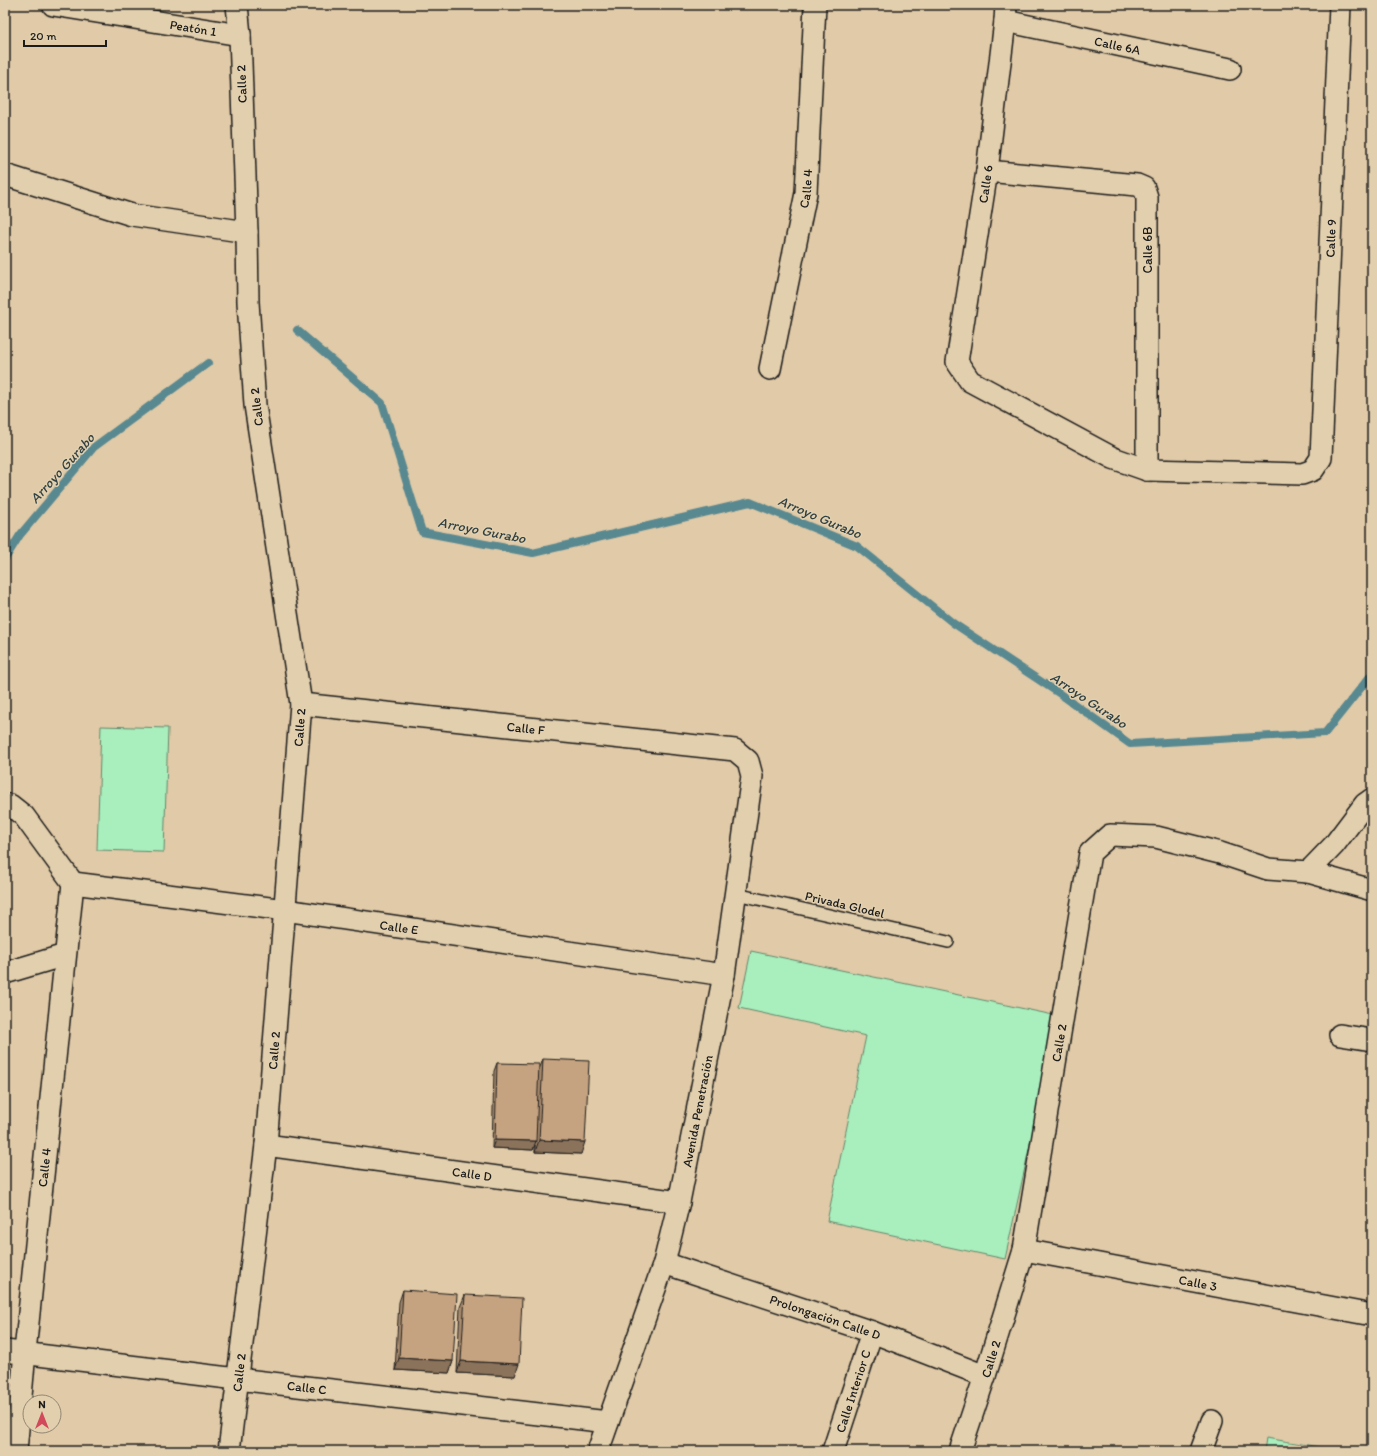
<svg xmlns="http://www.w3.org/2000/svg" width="1377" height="1456" font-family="Itim,sans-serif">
<rect width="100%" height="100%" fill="#e1caa7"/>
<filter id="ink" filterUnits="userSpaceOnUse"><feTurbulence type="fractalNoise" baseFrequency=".025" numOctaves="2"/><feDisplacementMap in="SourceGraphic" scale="8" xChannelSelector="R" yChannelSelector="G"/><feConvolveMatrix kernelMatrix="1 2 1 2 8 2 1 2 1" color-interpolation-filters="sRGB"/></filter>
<g filter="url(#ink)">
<!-- green -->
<g fill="#a8efbd" stroke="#62866c">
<polygon points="101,726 168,728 164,852 97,850"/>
<polygon points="751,951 1058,1016 1005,1259 827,1221 866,1036 739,1008"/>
<polygon points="1266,1438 1343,1451 1264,1451"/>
</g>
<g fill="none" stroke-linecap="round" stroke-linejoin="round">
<!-- stream -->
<g stroke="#598890" stroke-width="8">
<polyline points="297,330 382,403 422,532 533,553 750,502 857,546 953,623 1063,696 1130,744 1325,733 1372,674"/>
<polyline points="5,559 20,535 94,447 208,363"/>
</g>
<!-- lane casing -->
<g stroke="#1c1c1c" stroke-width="14">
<polyline id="lane" points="736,894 948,942"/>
</g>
<!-- street casing -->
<g stroke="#1c1c1c" stroke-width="24">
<g id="street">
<path id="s1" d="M53 5 240 35"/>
<path id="s2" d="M1006 5 1005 21 987 171 957 362 970 381 1113 458 1147 470 1302 474 1313 470 1321 458 1340 5"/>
<path id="s3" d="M1005 21 1230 69"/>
<polyline points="987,171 1137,185 1144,188 1147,197 1147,470"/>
<polyline points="5,175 132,215 247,232"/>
<path id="s4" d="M770 369 806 193 815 5"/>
<path id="s5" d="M301 704 735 750 748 761 752 776 724 975 679 1202 664 1263 598 1451"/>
<polyline points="5,805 10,805 24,816 73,883"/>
<polyline points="1308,872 1334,845 1365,804 1372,799"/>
<path id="s6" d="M73 883 285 910 724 975"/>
<polyline points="5,973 65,955"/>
<polyline points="1340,1035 1372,1040"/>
<path id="s7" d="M266 1145 679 1202"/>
<path id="s8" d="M1024 1250 1372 1315"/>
<path id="s9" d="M664 1263 872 1332 985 1376"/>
<path id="s10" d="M5 1351 237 1379 608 1422"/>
<path id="s11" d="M16 1451 25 1352 73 883"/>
<path id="s12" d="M229 1451 266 1145 301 704 255 405 248 302 247 232 240 35 237 5"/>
<path id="s13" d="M833 1451 872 1332"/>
<path id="s14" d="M960 1451 985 1376 1024 1250 1090 853 1110 835 1156 837 1220 853 1268 869 1308 872 1372 890"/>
<polyline points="1201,1451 1212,1421"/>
</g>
</g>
<!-- lane -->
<use href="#lane" stroke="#e2cfad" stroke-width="11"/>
<!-- street -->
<use href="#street" stroke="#e2cfad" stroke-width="21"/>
</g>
<!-- wall -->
<g fill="#aa8c6e" stroke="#1c1c1c">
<polygon points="543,1059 581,1154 535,1152 535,1145 533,1150 492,1148 494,1071 497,1063 539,1070"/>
<polygon points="403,1290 453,1361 449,1373 395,1370 399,1302"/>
<polygon points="465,1295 515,1376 457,1373 460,1307"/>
</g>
<!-- shaded-wall -->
<g fill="#8b725a" stroke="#1c1c1c">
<polygon points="495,1140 536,1141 533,1150 492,1148"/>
<polygon points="539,1140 585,1142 581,1154 535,1152"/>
<polygon points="399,1358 453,1361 449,1373 395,1370"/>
<polygon points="461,1361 519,1364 515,1376 457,1373"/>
</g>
<!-- building -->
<g fill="#c6a380" stroke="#1c1c1c">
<polygon points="543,1059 589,1061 585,1142 539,1140"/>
<polygon points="497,1063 539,1064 536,1141 495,1140"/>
<polygon points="403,1290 457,1294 453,1361 399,1358"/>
<polygon points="465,1295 522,1298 519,1364 461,1361"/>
</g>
</g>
<g text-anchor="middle" stroke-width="3" stroke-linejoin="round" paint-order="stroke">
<!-- street labels -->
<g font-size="13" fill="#1c1c1c" stroke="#e2cfad">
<text dy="5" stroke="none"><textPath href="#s1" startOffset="142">Peatón 1</textPath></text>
<text dy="5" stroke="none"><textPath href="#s3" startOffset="115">Calle 6A</textPath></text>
<text transform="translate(241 84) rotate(-92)" y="5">Calle 2</text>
<text transform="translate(985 184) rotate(-82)" y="5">Calle 6</text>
<text dy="5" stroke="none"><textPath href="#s4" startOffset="184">Calle 4</textPath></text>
<text dy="5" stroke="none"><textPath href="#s2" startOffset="983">Calle 9</textPath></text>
<text transform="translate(1147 250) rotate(-90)" y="5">Calle 6B</text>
<text transform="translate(256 407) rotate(-97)" y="5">Calle 2</text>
<text dy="5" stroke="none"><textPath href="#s12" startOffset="727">Calle 2</textPath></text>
<text dy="5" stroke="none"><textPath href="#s5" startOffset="226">Calle F</textPath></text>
<text transform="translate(845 904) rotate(13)" y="5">Privada Glodel</text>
<text dy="5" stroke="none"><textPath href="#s6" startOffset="329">Calle E</textPath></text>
<text dy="5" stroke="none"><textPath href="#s14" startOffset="421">Calle 2</textPath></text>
<text dy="5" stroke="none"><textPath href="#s12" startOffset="403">Calle 2</textPath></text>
<text transform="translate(697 1111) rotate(-79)" y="5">Avenida Penetración</text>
<text dy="5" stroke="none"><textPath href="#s11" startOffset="285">Calle 4</textPath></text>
<text dy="5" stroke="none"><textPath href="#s7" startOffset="208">Calle D</textPath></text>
<text dy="5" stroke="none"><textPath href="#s8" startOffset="177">Calle 3</textPath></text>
<text dy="5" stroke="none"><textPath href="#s9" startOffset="170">Prolongación Calle D</textPath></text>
<text dy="5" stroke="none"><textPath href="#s14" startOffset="97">Calle 2</textPath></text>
<text dy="5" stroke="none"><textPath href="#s12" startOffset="79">Calle 2</textPath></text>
<text dy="5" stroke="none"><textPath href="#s10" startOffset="304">Calle C</textPath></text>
<text dy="5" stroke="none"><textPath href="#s13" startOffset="63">Calle Interior C</textPath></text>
</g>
<!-- water labels -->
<g font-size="14" font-style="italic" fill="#304043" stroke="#e2cfad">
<text transform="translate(62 468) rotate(-48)" y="5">Arroyo Gurabo</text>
<text transform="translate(820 517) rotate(23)" y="5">Arroyo Gurabo</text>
<text transform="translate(482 530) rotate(11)" y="5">Arroyo Gurabo</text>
<text transform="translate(1089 700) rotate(34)" y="5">Arroyo Gurabo</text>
</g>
</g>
<!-- margin -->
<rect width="1377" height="1456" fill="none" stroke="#e2cfad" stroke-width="20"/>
<rect x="10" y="10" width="1357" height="1436" fill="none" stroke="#1c1c1c" stroke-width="1.5" filter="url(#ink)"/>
<!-- north arrow -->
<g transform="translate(42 1414)"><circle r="19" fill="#e2cfad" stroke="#938773"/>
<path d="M0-3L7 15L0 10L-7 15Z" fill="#d1495b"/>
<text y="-6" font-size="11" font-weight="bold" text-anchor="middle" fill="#1c1c1c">N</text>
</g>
<!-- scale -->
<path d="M24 40v6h82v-6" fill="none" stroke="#1c1c1c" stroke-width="2"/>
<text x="30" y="40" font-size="12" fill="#1c1c1c" stroke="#e2cfad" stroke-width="3" paint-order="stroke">20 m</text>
</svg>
